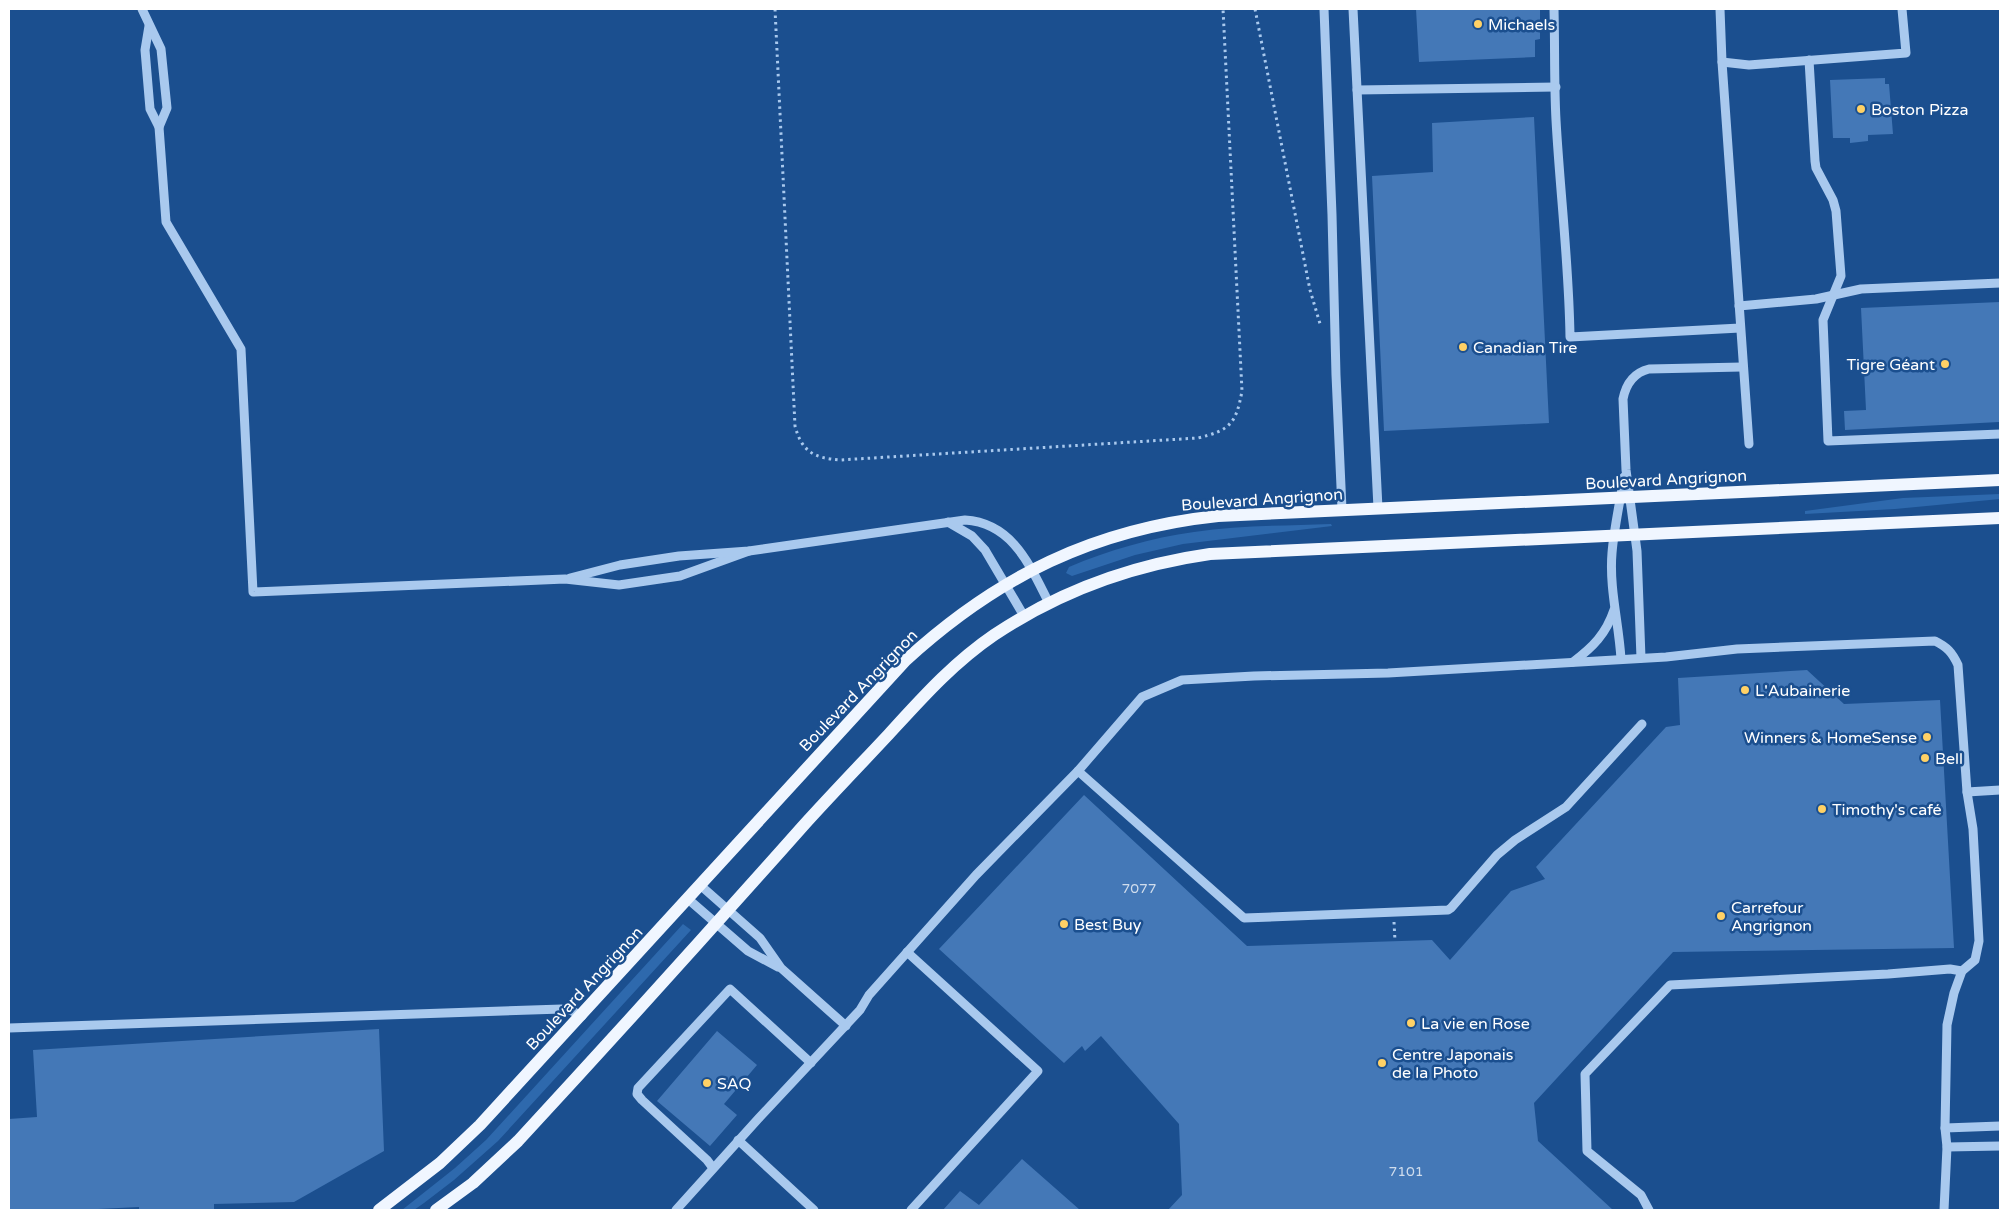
<svg xmlns="http://www.w3.org/2000/svg" width="2009" height="1219" font-family="'Varela Round',sans-serif">
<rect width="100%" height="100%" fill="#1b4f8f"/>
<!-- green -->
<g fill="#2e69ad">
<polygon points="2000,494 2000,499 1895,509 1805,514 1805,511 1903,498"/>
<path d="M1331 524 1332 526 1183 544 1135 555 1072 576 1066 573 1069 567C1109 550 1151 538 1194 532 1239 525 1286 526 1331 524Z"/>
<polygon points="683,924 691,930 498,1141 454,1180 424,1203 414,1210 402,1210 455,1168 486,1140"/>
</g>
<!-- building -->
<g fill="#4478b7">
<polygon points="1416,9 1540,9 1540,39 1535,40 1535,57 1419,62"/>
<polygon points="1885,78 1885,84 1889,84 1893,134 1868,135 1868,141 1850,143 1850,138 1833,138 1830,80"/>
<polygon points="1534,117 1549,423 1384,431 1372,176 1433,172 1432,123"/>
<polygon points="2000,302 1999,422 1845,430 1844,411 1866,410 1861,308"/>
<polygon points="1807,670 1844,704 1940,700 1954,948 1673,952 1534,1103 1538,1141 1613,1210 1168,1210 1182,1195 1179,1124 1101,1036 1085,1051 1082,1046 1064,1063 939,949 1084,795 1247,946 1432,940 1450,960 1511,891 1545,879 1536,867 1666,727 1680,725 1678,678"/>
<polygon points="379,1029 384,1151 294,1202 214,1204 214,1210 139,1210 139,1207 78,1210 9,1210 9,1119 37,1117 33,1050"/>
<polygon points="717,1031 757,1065 724,1104 737,1115 710,1146 657,1101"/>
<polygon points="1022,1159 1080,1210 943,1210 960,1191 979,1205"/>
</g>
<g fill="none" stroke-linecap="round" stroke-linejoin="round">
<!-- path -->
<g stroke="#a9c9ee" stroke-width="3" stroke-dasharray="2.5 4" stroke-linecap="butt">
<path d="M775 9 795 426C802 452 814 458 840 460L1198 438C1230 430 1236 424 1242 391L1223 9"/>
<polyline points="1255,9 1310,290 1321,327"/>
<polyline points="1394,922 1395,941"/>
</g>
<!-- minor -->
<g stroke="#a9c9ee" stroke-width="9">
<polyline points="142,9 161,49 167,108 159,127"/>
<polyline points="1324,9 1332,215 1336,375 1342,509"/>
<polyline points="1353,9 1378,508"/>
<path d="M1554 9C1555 46 1554 83 1556 120 1560 192 1569 264 1570 337L1740 328"/>
<polyline points="1720,9 1722,62 1749,444"/>
<polyline points="149,26 145,50 150,109 159,127 166,222 241,349 253,592 565,579 619,585 680,576 749,551"/>
<polyline points="1809,60 1815,161 1816,168 1833,200 1836,211 1841,276 1823,320 1828,441 2000,434"/>
<polyline points="1722,62 1749,65 1906,53 1902,9"/>
<polyline points="1357,90 1556,87"/>
<polyline points="1739,306 1816,299 1861,289 2000,283"/>
<polyline points="948,522 972,536 985,550 1024,616"/>
<path d="M570 578 620 565 679 556 749 551 965 520C1013 523 1030 566 1049 603"/>
<path d="M1641 658 1637 551 1626 470 1623 399C1626 384 1633 373 1649 369L1742 367"/>
<path d="M1621 659C1619 624 1609 588 1612 553 1614 528 1620 502 1624 477"/>
<path d="M1573 662C1593 647 1606 634 1614 610"/>
<polyline points="1078,771 1244,918 1448,910 1451,908 1497,855 1515,840 1566,807 1642,724"/>
<polyline points="1967,792 2000,790"/>
<polyline points="700,885 760,938 781,968 846,1026"/>
<polyline points="688,899 748,951 778,967"/>
<polyline points="907,952 1038,1071 911,1210"/>
<polyline points="9,1028 562,1009 570,1010 582,1016"/>
<polyline points="1945,1128 2000,1126"/>
<polyline points="738,1140 814,1210"/>
<polyline points="1947,1147 2000,1146"/>
<polyline points="713,1168 707,1160 642,1100 637,1094 638,1088 730,989 811,1063"/>
<path d="M676 1210 758 1119 860 1010 869 995 976 875 1078 771 1142 697 1182 680 1254 676 1388 673 1666 657 1737 649 1935 641C1947 647 1952 652 1958 665L1967 792 1973 829 1979 941 1975 960 1962 971 1954 993 1947 1025 1945 1128 1947 1147 1944 1210"/>
<polyline points="1649,1210 1641,1195 1587,1151 1585,1074 1670,985 1888,974 1950,969 1962,971"/>
</g>
<!-- major -->
<g stroke="#f0f6ff" stroke-width="12">
<path d="M379 1210 440 1163 480 1125 906 660C998 576 1094 529 1218 516L2000 480"/>
<path d="M436 1210 473 1183 518 1141C614 1037 709 932 803 826 831 795 860 765 889 734 922 698 953 663 994 635 1060 591 1132 565 1210 554L2000 518"/>
</g>
</g>
<!-- markers -->
<g fill="#ffd166" stroke="#1b4f8f" stroke-width="2">
<circle cx="1478" cy="24" r="5"/>
<circle cx="1861" cy="109" r="5"/>
<circle cx="1463" cy="347" r="5"/>
<circle cx="1945" cy="364" r="5"/>
<circle cx="1745" cy="690" r="5"/>
<circle cx="1927" cy="737" r="5"/>
<circle cx="1925" cy="758" r="5"/>
<circle cx="1822" cy="809" r="5"/>
<circle cx="1721" cy="916" r="5"/>
<circle cx="1064" cy="924" r="5"/>
<circle cx="1411" cy="1023" r="5"/>
<circle cx="1382" cy="1063" r="5"/>
<circle cx="707" cy="1083" r="5"/>
</g>
<g text-anchor="middle" stroke-width="5" stroke-linejoin="round" paint-order="stroke">
<!-- number labels -->
<g font-size="14" fill="#d0dded">
<text x="1139" y="893">7077</text>
<text x="1406" y="1176">7101</text>
</g>
<!-- poi labels -->
<g font-size="16" fill="#fff" stroke="#1b4f8f" text-anchor="start">
<text x="1488" y="30">Michaels</text>
<text x="1871" y="115">Boston Pizza</text>
<text x="1473" y="353">Canadian Tire</text>
<text x="1935" y="370" text-anchor="end">Tigre Géant</text>
<text x="1755" y="696">L'Aubainerie</text>
<text x="1917" y="743" text-anchor="end">Winners &amp; HomeSense</text>
<text x="1935" y="764">Bell</text>
<text x="1832" y="815">Timothy's café</text>
<text x="1731" y="913">Carrefour<tspan x="1731" dy="18">Angrignon</tspan></text>
<text x="1074" y="930">Best Buy</text>
<text x="1421" y="1029">La vie en Rose</text>
<text x="1392" y="1060">Centre Japonais<tspan x="1392" dy="18">de la Photo</tspan></text>
<text x="717" y="1089">SAQ</text>
</g>
<!-- street labels -->
<g font-size="16" fill="#fff" stroke="#1b4f8f">
<text transform="translate(1666 479) rotate(-3)" y="6">Boulevard Angrignon</text>
<text transform="translate(1262 499) rotate(-4)" y="6">Boulevard Angrignon</text>
<text transform="translate(858 690) rotate(-46)" y="6">Boulevard Angrignon</text>
<text transform="translate(584 988) rotate(-47)" y="6">Boulevard Angrignon</text>
</g>
</g>
<!-- border -->
<rect width="2009" height="1219" fill="none" stroke="#ffffff" stroke-width="20"/>
</svg>
